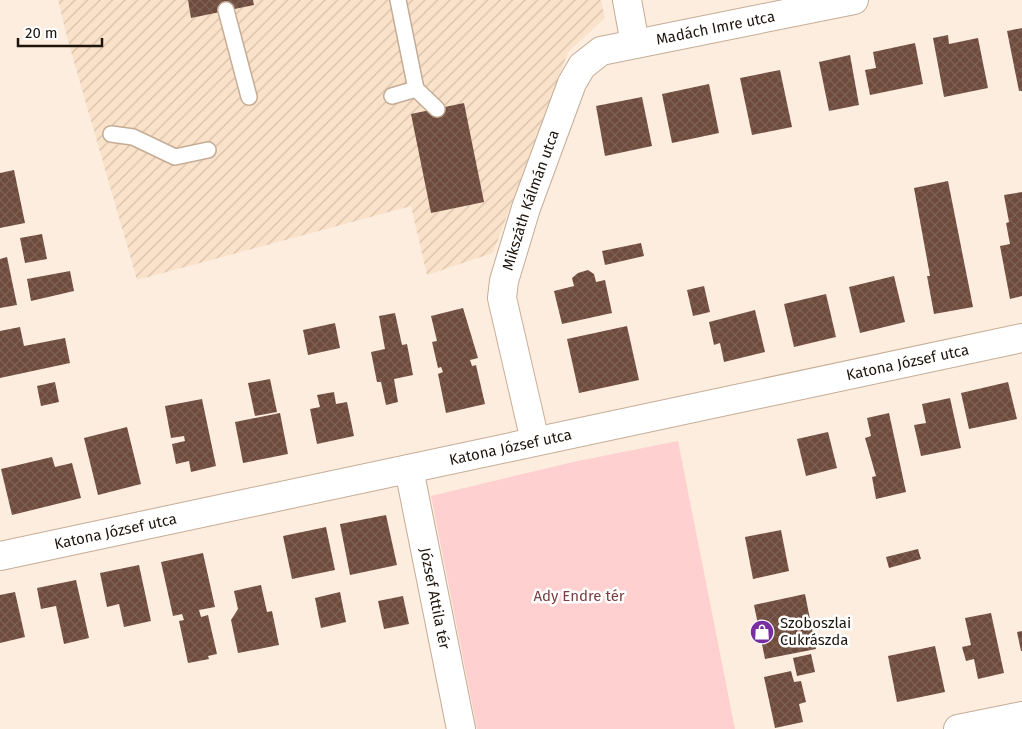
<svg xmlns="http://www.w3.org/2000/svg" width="1022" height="729" font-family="'Fira Sans',sans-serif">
<defs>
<pattern id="industrial-furrows" width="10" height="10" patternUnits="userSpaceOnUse" patternTransform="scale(1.25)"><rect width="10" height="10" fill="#fae1c9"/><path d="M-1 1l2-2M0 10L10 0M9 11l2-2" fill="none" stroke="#d6c0ab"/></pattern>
<pattern id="building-cross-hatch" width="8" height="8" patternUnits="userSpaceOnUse" patternTransform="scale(1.25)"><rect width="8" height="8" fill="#6e4b3d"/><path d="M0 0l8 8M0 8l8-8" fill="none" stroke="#7e6155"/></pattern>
</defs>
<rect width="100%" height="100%" fill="#fdeddf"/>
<!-- industrial -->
<polygon fill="url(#industrial-furrows)" points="58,0 601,0 605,18 568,52 493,253 427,275 411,206 137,280 68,41"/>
<!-- green -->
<polygon fill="#ffd0cf" points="678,441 735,729 477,729 431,496 573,462"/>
<!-- building -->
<g fill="url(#building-cross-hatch)">
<polygon points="188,0 253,0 254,5 191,18"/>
<polygon points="1022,28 1022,91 1019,91 1007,31"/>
<polygon points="948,35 949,44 978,38 988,88 944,97 933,38"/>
<polygon points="915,43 923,84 870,95 865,70 876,68 873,52"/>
<polygon points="850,55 859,105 829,111 819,62"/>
<polygon points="780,70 792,127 752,135 740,78"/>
<polygon points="709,84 719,133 672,143 662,94"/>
<polygon points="642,97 652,146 605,156 596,106"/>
<polygon points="464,103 484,202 431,213 411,114"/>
<polygon points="14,170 25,223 0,228 0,173"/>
<polygon points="948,181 973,307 934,314 927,276 930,276 914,188"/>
<polygon points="1022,192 1022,296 1010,299 1000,246 1010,244 1006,223 1009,222 1004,195"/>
<polygon points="42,234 47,259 25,263 20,238"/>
<polygon points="641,243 644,256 605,265 602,251"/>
<polygon points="7,257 17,305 0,308 0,259"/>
<polygon points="588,270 594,274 596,282 605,280 612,313 562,324 554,291 574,286 572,278 578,273"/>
<polygon points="70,271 74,291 31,301 27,279"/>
<polygon points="894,276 905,322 860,333 849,287"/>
<polygon points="704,286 710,312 693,316 687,290"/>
<polygon points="826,294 836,337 794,347 784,304"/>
<polygon points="463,308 478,358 470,360 472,366 476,365 485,404 446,413 438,374 443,372 441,367 438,368 432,342 437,341 431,316"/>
<polygon points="755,310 765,352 724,362 720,343 714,345 709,322"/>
<polygon points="395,313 402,345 407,344 413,375 394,379 398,402 386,405 381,382 377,382 371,352 385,349 379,316"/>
<polygon points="335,323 340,348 308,355 303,330"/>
<polygon points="627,326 639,380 579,393 567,339"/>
<polygon points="20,327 24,346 65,338 70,363 0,378 0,331"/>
<polygon points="270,379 277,412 255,416 248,383"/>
<polygon points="55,382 59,402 41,406 37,386"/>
<polygon points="1008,382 1017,419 969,429 961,393"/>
<polygon points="334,392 336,404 347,402 354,436 317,444 310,409 320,407 317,395"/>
<polygon points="950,398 961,448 921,456 914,425 926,423 922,404"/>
<polygon points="202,399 216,466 191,472 189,461 176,464 172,444 185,441 184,436 171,438 165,406"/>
<polygon points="280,413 288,454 243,463 235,422"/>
<polygon points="889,413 906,492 876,499 872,477 876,476 865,438 871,436 867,418"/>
<polygon points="127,427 141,484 98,495 84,438"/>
<polygon points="828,432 837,468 806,476 797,439"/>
<polygon points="52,457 55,467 72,463 81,498 12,515 1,469"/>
<polygon points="386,515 397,565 350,575 340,524"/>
<polygon points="326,527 335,570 292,579 283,536"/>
<polygon points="781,530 789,571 753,579 745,537"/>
<polygon points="918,549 921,559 889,568 886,557"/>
<polygon points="203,553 215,607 199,610 201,617 208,615 217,654 208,656 209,659 188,663 179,621 184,620 182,614 173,616 161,562"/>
<polygon points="139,565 151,621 124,627 119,604 107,607 100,573"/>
<polygon points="76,580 89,638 64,644 56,606 41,609 37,588"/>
<polygon points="261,585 267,612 272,611 279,645 238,653 231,620 238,609 234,591"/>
<polygon points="15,592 25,637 0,643 0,595"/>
<polygon points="340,592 346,622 321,628 315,598"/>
<polygon points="805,594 816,649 765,659 754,605"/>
<polygon points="403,596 409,624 384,629 378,601"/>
<polygon points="991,613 1004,673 978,679 974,659 966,661 962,647 971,645 965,618"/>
<polygon points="1022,631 1022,651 1021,651 1017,632"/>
<polygon points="935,646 945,692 897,702 888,656"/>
<polygon points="811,654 815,672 797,676 793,658"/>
<polygon points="791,671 794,682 801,681 806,702 799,704 803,722 775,728 764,677"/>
</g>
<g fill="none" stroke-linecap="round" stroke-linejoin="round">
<!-- service casing -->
<g stroke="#c5ac95" stroke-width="18">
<g id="service">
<polyline points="226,10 249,97"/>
<polyline points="416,89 437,109"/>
<polyline points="392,96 416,89 398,0"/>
<polyline points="111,134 133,137 175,157 208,150"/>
</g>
</g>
<!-- minor casing -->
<g stroke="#c5ac95" stroke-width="30">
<g id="minor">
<polyline points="627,0 635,44"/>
<path id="s1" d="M535 441 502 298 504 281 526 208 572 83 582 66 601 51 854 0"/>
<path id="s2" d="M409 469 461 729"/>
<path id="s3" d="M0 556 1022 338"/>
<polyline points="958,729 1022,716"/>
</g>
</g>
<!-- service -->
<use href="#service" stroke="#fff" stroke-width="15"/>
<!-- minor -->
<use href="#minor" stroke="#fff" stroke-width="28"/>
</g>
<!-- icons -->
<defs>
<g id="shop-disc" transform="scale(1.25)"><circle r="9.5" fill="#782ea0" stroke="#fff"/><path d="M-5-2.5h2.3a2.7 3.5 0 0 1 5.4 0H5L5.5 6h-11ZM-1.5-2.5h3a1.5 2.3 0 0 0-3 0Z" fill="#fff"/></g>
</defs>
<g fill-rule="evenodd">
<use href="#shop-disc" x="762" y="632"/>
</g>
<g text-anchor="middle" stroke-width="5" stroke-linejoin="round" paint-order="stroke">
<!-- street labels -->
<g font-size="15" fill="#1e150d" stroke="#fff">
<text dy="5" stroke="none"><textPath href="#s1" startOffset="534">Madách Imre utca</textPath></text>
<text dy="5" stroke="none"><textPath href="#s1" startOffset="249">Mikszáth Kálmán utca</textPath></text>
<text dy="5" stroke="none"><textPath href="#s3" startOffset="928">Katona József utca</textPath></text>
<text dy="5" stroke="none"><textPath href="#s3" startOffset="522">Katona József utca</textPath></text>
<text dy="5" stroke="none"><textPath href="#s3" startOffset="118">Katona József utca</textPath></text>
<text dy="5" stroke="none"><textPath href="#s2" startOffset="132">József Attila tér</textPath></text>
</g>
<!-- park labels -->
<g font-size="15" fill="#7a3e40" stroke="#fff">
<text x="579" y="601">Ady Endre tér</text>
</g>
<!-- poi labels -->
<g font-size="15" fill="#1e150d" stroke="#fff" text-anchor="start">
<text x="780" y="628">Szoboszlai<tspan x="780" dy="17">Cukrászda</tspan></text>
</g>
</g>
<!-- scale -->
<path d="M18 38v8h84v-8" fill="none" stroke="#1e150d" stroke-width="2.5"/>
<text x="25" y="38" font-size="15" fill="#1e150d" stroke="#ffffff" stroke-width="4" paint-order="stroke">20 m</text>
</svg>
